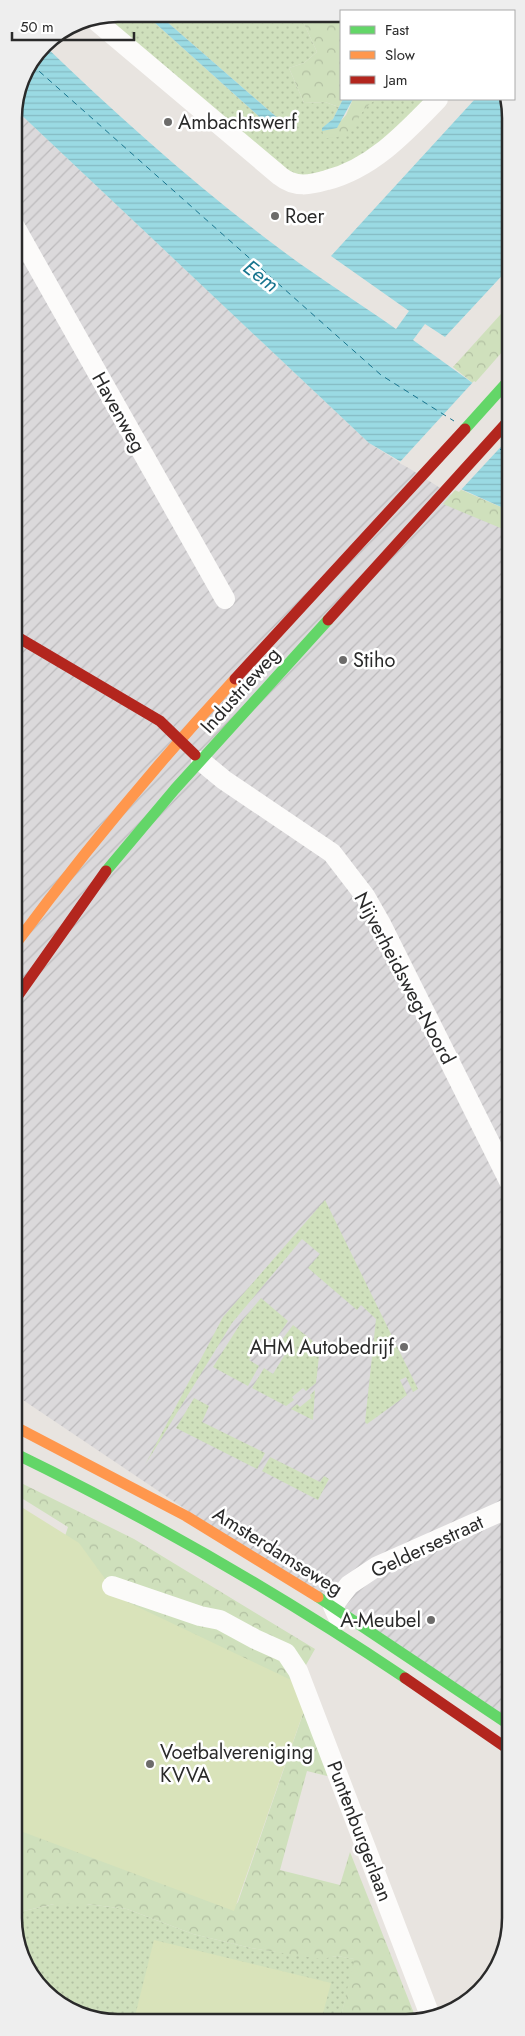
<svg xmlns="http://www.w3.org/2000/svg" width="525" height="2036" font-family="Jost,sans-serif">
<defs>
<pattern id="industrial-furrows" width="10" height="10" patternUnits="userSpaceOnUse" patternTransform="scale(1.25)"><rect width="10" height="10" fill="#dbd9db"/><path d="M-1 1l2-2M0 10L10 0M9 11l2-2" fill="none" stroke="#bcbabc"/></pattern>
<pattern id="green-dots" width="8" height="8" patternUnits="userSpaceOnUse" patternTransform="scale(1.25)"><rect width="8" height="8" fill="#cfe0bc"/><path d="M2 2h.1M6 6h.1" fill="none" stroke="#b2c0a2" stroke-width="1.8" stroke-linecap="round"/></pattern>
<pattern id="forest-crowns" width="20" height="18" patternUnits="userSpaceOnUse" patternTransform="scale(1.25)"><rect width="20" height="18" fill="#cfe0bc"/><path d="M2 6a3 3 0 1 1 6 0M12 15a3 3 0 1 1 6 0" fill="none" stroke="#b2c0a2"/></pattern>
<pattern id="water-rules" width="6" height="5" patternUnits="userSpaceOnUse" patternTransform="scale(1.25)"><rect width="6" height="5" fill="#9adae3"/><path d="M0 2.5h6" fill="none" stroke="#85bbc3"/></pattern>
</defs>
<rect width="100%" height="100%" fill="#e8e4e0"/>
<!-- industrial -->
<polygon fill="url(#industrial-furrows)" points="15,109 369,443 510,532 511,1728 14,1394"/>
<!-- green -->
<g fill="url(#green-dots)">
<polygon points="119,14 145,14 264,121 289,125 280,120 158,14 300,15 317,52 304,63 289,68 304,103 325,102 339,107 333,119 326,125 359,116 368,104 377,99 429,99 364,161 295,178 98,18"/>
<polygon points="325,1200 418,1389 413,1392 406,1377 400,1380 407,1395 367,1424 365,1422 376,1319 361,1305 357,1310 308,1268 320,1254 302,1239 232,1323 145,1465 223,1317"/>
<polygon points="261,1298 288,1321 274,1342 263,1336 249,1360 259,1366 248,1386 213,1367 242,1321"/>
<polygon points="293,1325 320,1347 316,1383 306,1391 303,1388 292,1397 294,1400 286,1406 252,1388 264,1368 273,1374 287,1351 278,1345"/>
<polygon points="315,1390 313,1420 291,1409 297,1404 300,1407 311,1398 310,1395"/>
<polygon points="194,1398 209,1406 202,1422 265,1453 257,1469 176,1428"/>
<polygon points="270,1457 320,1482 324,1476 329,1479 318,1500 262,1471"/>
<polygon points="54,1904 86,1904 127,1909 193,1934 251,1948 322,1958 337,1956 355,1959 340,2021 98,2020 44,1991 15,1931 15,1913"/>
</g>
<!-- forest -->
<g fill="url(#forest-crowns)">
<polygon points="300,15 341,15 341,99 343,99 339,107 325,102 304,103 289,68 304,63 317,52"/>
<path d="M353 99H377C352 113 359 139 325 138L322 131H332L346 115Z"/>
<polygon points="510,304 510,343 474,384 453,367"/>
<polygon points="457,488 510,511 510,532 443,504"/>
<polygon points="15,1480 134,1539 315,1649 302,1672 284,1653 86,1583 65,1536 68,1527 15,1494"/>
<polygon points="68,1590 118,1592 133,1597 221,1625 277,1654 294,1675 308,1699 331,1777 307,1771 280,1870 340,1885 350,1852 417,2021 340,2021 354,1959 337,1956 321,1959 251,1948 193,1934 127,1909 86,1904 54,1904 15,1913 15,1824 232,1909 238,1902 308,1699 44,1610 51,1600"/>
</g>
<!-- pitch -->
<g fill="#d9e3ba">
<polygon points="15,1503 79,1543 119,1598 291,1680 308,1699 234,1911 15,1829"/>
<polygon points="154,1940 331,1983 321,2021 153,2020 135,2016"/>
</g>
<!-- water -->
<g fill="url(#water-rules)">
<polygon points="145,14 158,14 280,120 289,125 290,130 274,128 264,121"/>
<path d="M44 45C119 117 197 187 280 249 317 277 358 302 396 329L409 311 331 256 475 99H508L510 105V267L445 337 425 324 413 340 474 384 510 407V511L403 463 369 443 15 109 22 78Z"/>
<polygon points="343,99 353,99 337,128 322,131 322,128 333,119"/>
</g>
<!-- pier -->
<polygon fill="#e8e4e0" points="474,381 510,404 510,437 459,492 399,463"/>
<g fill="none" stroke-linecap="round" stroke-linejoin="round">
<!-- ferry -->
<g stroke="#18758f" stroke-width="1" stroke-dasharray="6 5" stroke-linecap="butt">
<polyline points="31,64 381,375 454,421"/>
<polyline points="500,449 510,456"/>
</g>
<!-- street -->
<g stroke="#fcfbfa" stroke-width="20">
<path d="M94 19 280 176C295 188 310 185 327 180 373 168 406 132 438 99"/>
<polyline points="14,225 225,599"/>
<polyline points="201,761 224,780 332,853 365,896 381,924 511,1185"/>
<polyline points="112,1586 200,1616 220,1620 255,1639 286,1653 298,1671 431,2018"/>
<polyline points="339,1619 333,1606 349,1585 376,1567 511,1507"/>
</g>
<!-- fast -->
<g stroke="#63d668" stroke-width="11">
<polyline points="465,429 510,379"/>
<polyline points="106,871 175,789 328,620"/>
<path d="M14 1453C150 1519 280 1594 405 1678"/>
<polyline points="318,1597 511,1726"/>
</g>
<!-- slow -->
<g stroke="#ff974d" stroke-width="11">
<path d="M14 946C83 853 156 765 235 679"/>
<polyline points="14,1426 186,1516 318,1597"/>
</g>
<!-- jam -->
<g stroke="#b3261e" stroke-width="11">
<polyline points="328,620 510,419"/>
<polyline points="14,635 160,721 195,755"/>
<polyline points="235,679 465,429"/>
<polyline points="14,1001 106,871"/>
<polyline points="405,1678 511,1751"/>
</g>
</g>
<!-- markers -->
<g fill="#6c6b6a" stroke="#fff" stroke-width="2">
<circle cx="168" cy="122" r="5"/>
<circle cx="275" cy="216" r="5"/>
<circle cx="343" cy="660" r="5"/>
<circle cx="404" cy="1347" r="5"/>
<circle cx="431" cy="1620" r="5"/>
<circle cx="150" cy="1764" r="5"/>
</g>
<g text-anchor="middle" stroke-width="5" stroke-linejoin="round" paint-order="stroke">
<!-- poi labels -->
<g font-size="20" fill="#2a2a2a" stroke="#fff" text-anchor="start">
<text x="178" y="129">Ambachtswerf</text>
<text x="285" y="223">Roer</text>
<text x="353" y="667">Stiho</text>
<text x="394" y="1354" text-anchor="end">AHM Autobedrijf</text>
<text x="421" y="1627" text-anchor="end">A-Meubel</text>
<text x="160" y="1759">Voetbalvereniging<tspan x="160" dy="23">KVVA</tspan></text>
</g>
<!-- street labels -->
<g font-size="20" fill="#2a2a2a" stroke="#fff">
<text transform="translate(119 412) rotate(61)" y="7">Havenweg</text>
<text transform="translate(240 690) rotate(-48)" y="7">Industrieweg</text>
<text transform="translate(405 978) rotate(62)" y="7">Nijverheidsweg-Noord</text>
<text transform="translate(427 1546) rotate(-25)" y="7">Geldersestraat</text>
<text transform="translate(278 1551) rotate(32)" y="7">Amsterdamseweg</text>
<text transform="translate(360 1831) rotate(69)" y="7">Puntenburgerlaan</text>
</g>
<!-- water labels -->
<g font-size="21" font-style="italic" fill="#18758f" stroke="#fff">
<text transform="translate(261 276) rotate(38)" y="7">Eem</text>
</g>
</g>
<!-- crop -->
<path d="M0 0H525V2036H0ZM118 22H406A96 96 0 0 1 502 118V1918A96 96 0 0 1 406 2014H118A96 96 0 0 1 22 1918V118A96 96 0 0 1 118 22Z" fill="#eee" fill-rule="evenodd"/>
<path fill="none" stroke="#2a2a2a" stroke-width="2.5" d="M118 22H406A96 96 0 0 1 502 118V1918A96 96 0 0 1 406 2014H118A96 96 0 0 1 22 1918V118A96 96 0 0 1 118 22Z"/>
<!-- legend -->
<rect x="340" y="10" width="175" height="90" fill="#ffffff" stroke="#aaaaaa"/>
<rect x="350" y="26" width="25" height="8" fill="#63d668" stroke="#aaaaaa"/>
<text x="385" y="35" font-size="15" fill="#2a2a2a">Fast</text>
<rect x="350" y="51" width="25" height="8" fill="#ff974d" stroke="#aaaaaa"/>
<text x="385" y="60" font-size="15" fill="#2a2a2a">Slow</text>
<rect x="350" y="76" width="25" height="8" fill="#b3261e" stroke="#aaaaaa"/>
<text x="385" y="85" font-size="15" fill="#2a2a2a">Jam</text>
<!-- scale -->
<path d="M12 32v8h122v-8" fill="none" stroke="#2a2a2a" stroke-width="2.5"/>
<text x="20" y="32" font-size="15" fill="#2a2a2a" stroke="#ffffff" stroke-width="4" paint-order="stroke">50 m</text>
</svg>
